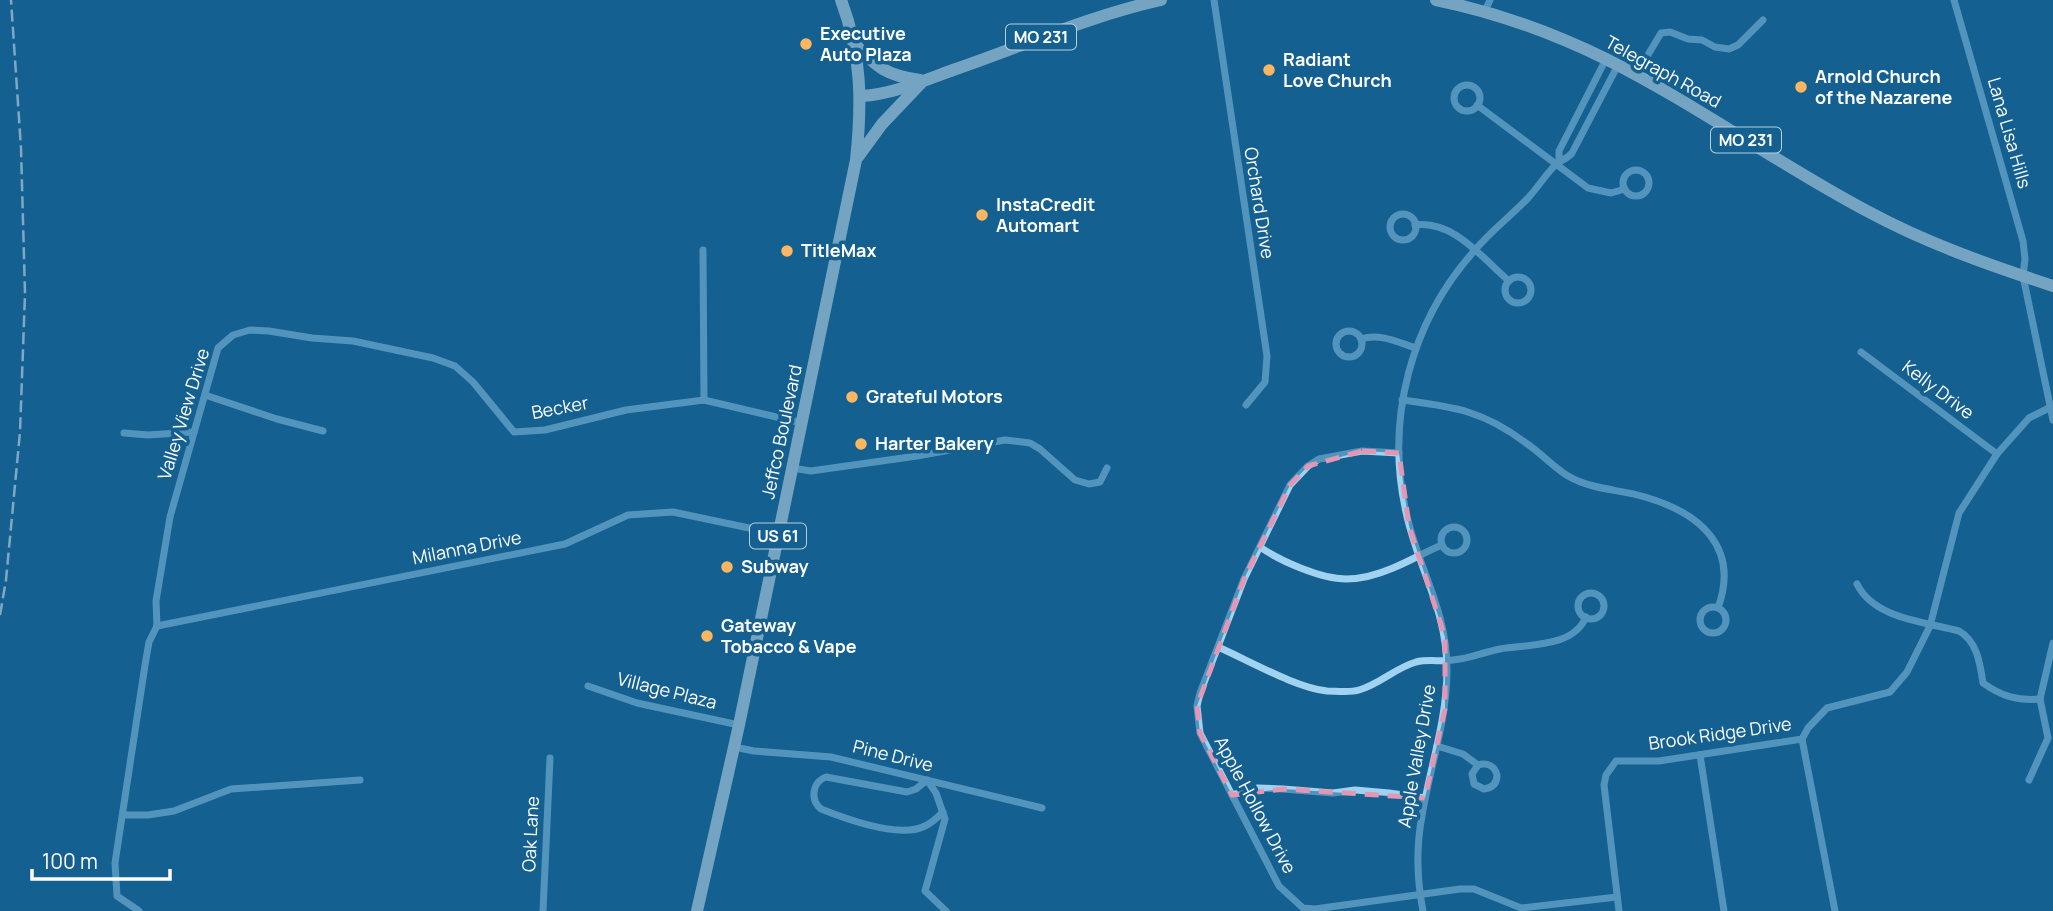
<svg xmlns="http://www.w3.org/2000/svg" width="2053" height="911" font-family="Manrope,sans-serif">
<rect width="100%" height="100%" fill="#146091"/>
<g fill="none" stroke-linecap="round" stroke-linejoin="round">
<!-- street -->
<g stroke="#a1d3f1" stroke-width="7">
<polyline points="1214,0 1267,356 1265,382 1246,405"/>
<polyline points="1954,0 2023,241 2025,259 2023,276 2053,420"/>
<polyline points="1485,11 1490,0"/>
<polyline points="1636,75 1661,33 1670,32 1688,39 1702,40 1715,47 1729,49 1738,45 1763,20"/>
<circle cx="1467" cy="98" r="13"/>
<polyline points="1477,105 1588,188 1611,193 1625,189"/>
<polyline points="1559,162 1559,151 1606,59"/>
<circle cx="1636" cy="183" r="13"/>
<circle cx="1403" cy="227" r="13"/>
<path d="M1415 225C1454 220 1482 258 1509 281"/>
<polyline points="703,250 704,400"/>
<circle cx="1518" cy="290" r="13"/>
<circle cx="1349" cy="344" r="13"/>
<path d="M1361 339C1380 333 1397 342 1416 348"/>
<polyline points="1861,352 1997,454"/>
<polyline points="205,395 277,419 323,431"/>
<path d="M1402 400C1454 407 1482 410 1526 443 1541 453 1553 467 1568 476 1592 490 1619 489 1645 497 1700 513 1740 547 1718 608"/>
<polyline points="124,433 148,435 194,432"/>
<polyline points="1399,453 1362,451 1319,459 1308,466 1290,485 1244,579 1200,693 1197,706 1200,733 1279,886 1303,908 1315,909 1460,889 1474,889 1521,908 1617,897"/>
<polyline points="792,468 811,471 917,456 1005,440 1030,443 1040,449 1075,480 1089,484 1100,482 1107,468"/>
<circle cx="1454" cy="540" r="13"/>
<path d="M1260 547C1280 561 1321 579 1346 579 1361 579 1379 574 1393 568 1410 561 1425 552 1442 545"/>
<path d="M1857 584C1874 619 1926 622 1959 631 1977 641 1980 663 1983 683 2001 696 2017 701 2040 699"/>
<circle cx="1591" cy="606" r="13"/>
<circle cx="1713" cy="620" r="13"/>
<polyline points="157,626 156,601 170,517 218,348 233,335 250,330 269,331 312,338 353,341 433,358 455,366 473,382 514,432 545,430 626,410 704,400 802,423"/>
<polyline points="157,626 565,544 628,515 673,512 778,534"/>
<path d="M1218 647C1248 660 1296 688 1327 691 1336 691 1350 693 1359 690 1380 684 1395 668 1416 662 1428 659 1441 662 1453 660 1469 659 1484 652 1500 649 1528 644 1573 648 1586 617"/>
<polyline points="588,686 637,703 739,725"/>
<polyline points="1802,739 1835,911"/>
<path d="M1437 746 1463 754 1478 765C1487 762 1495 766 1497 775 1497 784 1492 788 1484 789L1474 784 1472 774 1478 765"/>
<polyline points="734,747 754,751 831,757 1042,808"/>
<polyline points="1700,755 1724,911"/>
<polyline points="2029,780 2048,738 2040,699 2053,643"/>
<polyline points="1232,795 1258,788 1283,789 1333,793 1355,790 1389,793 1425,798"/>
<path d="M943 812C938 817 932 823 925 826 899 839 846 819 821 809 810 800 812 782 826 777L907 792 916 789 927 780 936 793 945 819 925 891 946 911"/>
<polyline points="123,815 148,815 174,811 231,789 360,780"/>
<polyline points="139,911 117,896 115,863 145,665 149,642 157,626"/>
<polyline points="543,911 550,758"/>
<path d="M1423 911C1417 880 1416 847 1422 816 1430 767 1447 720 1447 670 1447 608 1418 569 1406 512 1385 419 1411 321 1475 250 1491 231 1511 216 1528 198 1537 189 1549 169 1559 162 1564 159 1568 158 1572 153L1618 65"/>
<polyline points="1619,911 1604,785 1606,775 1616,761 1659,761 1802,739 1808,728 1827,708 1890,692 1907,672 1930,626 1959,513 1997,454 2029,418 2049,408"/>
</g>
<!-- primary -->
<g stroke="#ebf6ff" stroke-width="12">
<path d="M1436 0C1495 12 1551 32 1606 59 1696 104 1778 164 1867 211 1926 243 1989 265 2053 286"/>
<path d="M854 43C876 67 887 76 920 80"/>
<path d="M861 96C893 94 923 81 953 70 1023 46 1089 16 1161 0"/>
<polyline points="858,157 882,124 921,83"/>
<path d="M697 911 739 725 856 160C862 103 862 55 841 0"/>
</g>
<!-- rail -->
<polyline stroke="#fff" stroke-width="2.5" stroke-dasharray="12 5" stroke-linecap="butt" points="0,615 6,580 20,432 25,294 21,148 11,0"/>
</g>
<!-- marked area -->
<path d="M0 0H2053V911H0ZM1362 451 1399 453 1409 526 1445 637V709L1425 798 1283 789 1232 795 1200 733 1197 706 1244 579 1290 485 1308 466Z" fill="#146091" fill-opacity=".55" fill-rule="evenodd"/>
<path fill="none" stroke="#e497b5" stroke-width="5" stroke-dasharray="14 9" stroke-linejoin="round" d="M1362 451 1399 453 1409 526 1445 637V709L1425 798 1283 789 1232 795 1200 733 1197 706 1244 579 1290 485 1308 466Z"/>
<!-- markers -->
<g fill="#ffb661" stroke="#146091" stroke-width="2.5">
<circle cx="806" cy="44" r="7"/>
<circle cx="1269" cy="70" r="7"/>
<circle cx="1801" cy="87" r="7"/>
<circle cx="982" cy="215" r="7"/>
<circle cx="787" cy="251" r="7"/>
<circle cx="852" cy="397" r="7"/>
<circle cx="861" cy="444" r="7"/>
<circle cx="727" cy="567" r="7"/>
<circle cx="707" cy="636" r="7"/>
</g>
<g text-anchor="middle" stroke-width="7" stroke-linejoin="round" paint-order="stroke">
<!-- shield labels -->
<g fill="#146091" stroke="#b8cfde" stroke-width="2">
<rect x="1006" y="24.5" width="70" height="25" rx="5"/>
<rect x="1711" y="127.5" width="70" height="25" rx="5"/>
<rect x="750" y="523.5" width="56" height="25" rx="5"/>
</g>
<g font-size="16" font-weight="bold" fill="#fff">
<text x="1041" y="43">MO 231</text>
<text x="1746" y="146">MO 231</text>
<text x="778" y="542">US 61</text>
</g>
<!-- poi labels -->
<g font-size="18" font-weight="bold" fill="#fff" stroke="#146091" text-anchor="start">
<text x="820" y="40">Executive<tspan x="820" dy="21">Auto Plaza</tspan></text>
<text x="1283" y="66">Radiant<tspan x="1283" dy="21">Love Church</tspan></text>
<text x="1815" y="83">Arnold Church<tspan x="1815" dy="21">of the Nazarene</tspan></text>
<text x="996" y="211">InstaCredit<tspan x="996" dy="21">Automart</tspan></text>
<text x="801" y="257">TitleMax</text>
<text x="866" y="403">Grateful Motors</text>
<text x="875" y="450">Harter Bakery</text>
<text x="741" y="573">Subway</text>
<text x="721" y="632">Gateway<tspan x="721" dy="21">Tobacco &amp; Vape</tspan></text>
</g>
<!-- street labels -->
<g font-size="18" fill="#fff" stroke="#146091">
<text transform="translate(1663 72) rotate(29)" y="6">Telegraph Road</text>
<text transform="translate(2009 133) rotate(74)" y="6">Lana Lisa Hills</text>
<text transform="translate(1259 203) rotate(81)" y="6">Orchard Drive</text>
<text transform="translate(1938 390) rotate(37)" y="6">Kelly Drive</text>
<text transform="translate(560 408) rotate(-11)" y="6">Becker</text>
<text transform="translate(184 414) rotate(-73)" y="6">Valley View Drive</text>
<text transform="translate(782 432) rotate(-78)" y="6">Jeffco Boulevard</text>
<text transform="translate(467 548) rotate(-11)" y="6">Milanna Drive</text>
<text transform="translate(667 691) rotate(14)" y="6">Village Plaza</text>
<text transform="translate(1720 734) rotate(-8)" y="6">Brook Ridge Drive</text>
<text transform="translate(893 756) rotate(14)" y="6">Pine Drive</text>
<text transform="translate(1417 756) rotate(-80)" y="6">Apple Valley Drive</text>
<text transform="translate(1255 805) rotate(62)" y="6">Apple Hollow Drive</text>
<text transform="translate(531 834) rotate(-87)" y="6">Oak Lane</text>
</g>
</g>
<!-- scale -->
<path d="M32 869v10h138v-10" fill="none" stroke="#ffffff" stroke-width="3.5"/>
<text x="42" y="869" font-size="21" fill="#ffffff" stroke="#146091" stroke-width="5" paint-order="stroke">100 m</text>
</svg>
